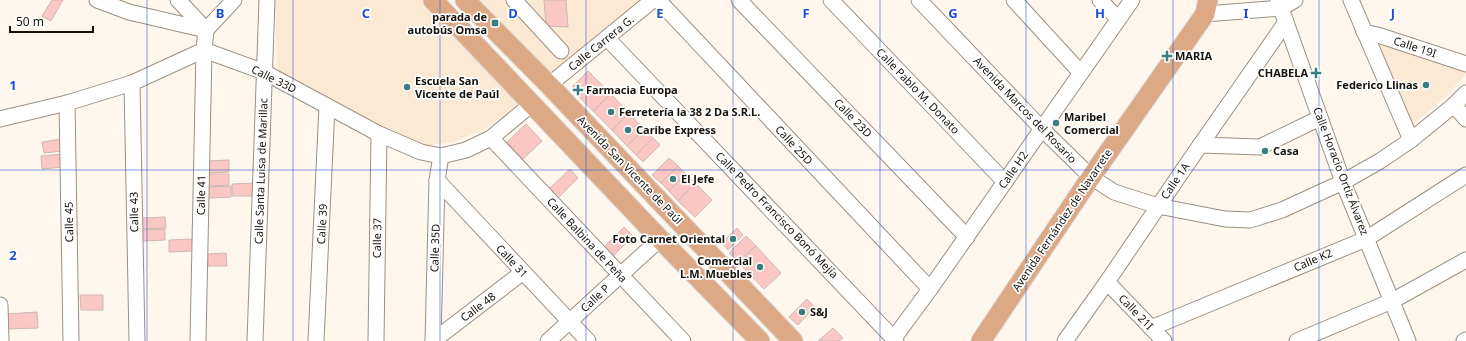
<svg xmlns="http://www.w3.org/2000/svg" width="1466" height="341" font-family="'Noto Sans',sans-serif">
<rect width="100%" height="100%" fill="#fff6ed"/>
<!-- built -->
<g fill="#fce9d3">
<polygon points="275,0 422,0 521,103 485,129 454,142 421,147 277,72"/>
<polygon points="479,0 639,0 550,74"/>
<polygon points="1378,44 1466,71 1466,74 1447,96 1412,125"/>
</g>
<!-- building -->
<g fill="#fbc7c2" stroke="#ceb7b4">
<polygon points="52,0 63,0 51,21 42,16"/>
<polygon points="544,0 566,0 568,27 546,26"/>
<polygon points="588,71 611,94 593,111 573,91 573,86"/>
<polygon points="611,94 629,113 612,130 593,111"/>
<polygon points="629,113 644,129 627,146 612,130"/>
<polygon points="526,124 542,141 523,159 507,142"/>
<polygon points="644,129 653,138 636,155 627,146"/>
<polygon points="653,138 660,145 643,162 636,155"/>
<polygon points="62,139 63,151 44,153 42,142"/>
<polygon points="63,154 64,167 42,169 41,156"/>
<polygon points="669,158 678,166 661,183 652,175"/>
<polygon points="229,160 229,172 208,173 207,161"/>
<polygon points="678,166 686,174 669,191 661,183"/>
<polygon points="570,169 578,178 558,198 549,189"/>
<polygon points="208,174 229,174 229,185 208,186"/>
<polygon points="686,174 695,183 678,201 669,191"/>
<polygon points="255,183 256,196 232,196 232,184"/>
<polygon points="695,183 712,200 695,217 678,201"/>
<polygon points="231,186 231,197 209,198 208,187"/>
<polygon points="165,217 166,228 142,229 142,218"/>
<polygon points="624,227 633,236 613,256 604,247"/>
<polygon points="737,228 743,235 728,250 722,243"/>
<polygon points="165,229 165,240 143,241 143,230"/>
<polygon points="746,236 756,246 738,262 729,253"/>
<polygon points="192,239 193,251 169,252 169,240"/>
<polygon points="756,246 781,273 764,289 738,262"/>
<polygon points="226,253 227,266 208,266 208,254"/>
<polygon points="80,295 103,295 103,310 81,310"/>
<polygon points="807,299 815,307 798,325 789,317"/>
<polygon points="37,312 38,328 8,329 7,314"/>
<polygon points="833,328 843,338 839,341 818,341"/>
</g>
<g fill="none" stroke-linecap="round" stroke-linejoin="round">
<!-- minor casing -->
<g stroke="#9c8f81" stroke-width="17">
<g id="minor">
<polyline points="97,0 129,12 206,30 234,0"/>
<polyline points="178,0 206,30 204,50 198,341"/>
<polyline points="514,0 561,51"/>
<polyline points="658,0 930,289"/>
<polyline points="739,0 967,237"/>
<polyline points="831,0 1005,182"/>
<polyline points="919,0 1042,129 1091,177 1114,192 1158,206 1225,219 1250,220 1282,210 1343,182 1380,161 1411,140 1454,105 1466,93"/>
<polyline points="1014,0 1081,73"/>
<polyline points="1100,0 1118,19"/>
<polyline points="1278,0 1343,182 1408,341"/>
<polyline points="1351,0 1411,140"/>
<polyline points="1205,14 1281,8 1295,0"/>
<polyline points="1364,32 1381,36 1466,64"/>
<polyline points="607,38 896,341"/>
<polyline points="132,83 137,341"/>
<polyline points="549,85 653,0"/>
<polyline points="67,103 71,341"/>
<polyline points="1454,105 1466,119"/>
<polyline points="0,119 67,103 132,83 204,50 264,72 379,134 421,152 441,156 466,150 491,138 533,103"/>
<polyline points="491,138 683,341"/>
<polyline points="1200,145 1260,147 1320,118"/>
<polyline points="437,180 588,341"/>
<polyline points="1107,282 1164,341"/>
<polyline points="0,305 1,341"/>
<polyline points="1151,328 1366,239 1466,175"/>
<polyline points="894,338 930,289 1132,0"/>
<polyline points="255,341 267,0"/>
<polyline points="316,341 327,106"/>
<polyline points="376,341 379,134"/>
<polyline points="433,341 437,180 441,156"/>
<polyline points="433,341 523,272"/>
<polyline points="548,341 660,239"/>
<polyline points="1065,341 1107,282 1183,170 1286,22"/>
<polyline points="1297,341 1392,301 1466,260"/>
<polyline points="1464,341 1466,340"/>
</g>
</g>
<!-- major casing -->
<g stroke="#d5d4d3" stroke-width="21">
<g id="major">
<polyline points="433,0 660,239 760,341"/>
<polyline points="465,0 549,85 793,341"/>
<polyline points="981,341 1091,177 1205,14 1208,0"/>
</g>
</g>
<!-- minor -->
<use href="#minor" stroke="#fff" stroke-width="15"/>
<!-- major -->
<use href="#major" stroke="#dda985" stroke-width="19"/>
</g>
<!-- grid -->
<path fill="none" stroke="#1d4ed8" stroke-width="1" stroke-opacity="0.55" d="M147 0V341M293 0V341M440 0V341M586 0V341M733 0V341M880 0V341M1026 0V341M1173 0V341M1319 0V341M0 170H1466"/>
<!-- markers -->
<g fill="#377f7e" stroke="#fff" stroke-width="1.5">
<rect x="491" y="19" width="8" height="8" rx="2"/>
<path d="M1165 50h4v4h4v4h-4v4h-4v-4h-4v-4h4z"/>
<path d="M1314 67h4v4h4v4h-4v4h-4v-4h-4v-4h4z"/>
<circle cx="1426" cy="85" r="4"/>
<circle cx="407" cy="87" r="4"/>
<path d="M576 84h4v4h4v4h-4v4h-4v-4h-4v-4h4z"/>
<circle cx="611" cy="112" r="4"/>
<circle cx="1056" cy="123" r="4"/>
<circle cx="628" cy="130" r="4"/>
<circle cx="1265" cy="151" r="4"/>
<circle cx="673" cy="179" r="4"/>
<circle cx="733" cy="239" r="4"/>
<circle cx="760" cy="267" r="4"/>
<circle cx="802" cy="312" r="4"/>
</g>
<g text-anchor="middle" stroke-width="3.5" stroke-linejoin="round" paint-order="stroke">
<!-- poi labels -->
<g font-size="11" font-weight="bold" fill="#16120c" stroke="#fff" text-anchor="start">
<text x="487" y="21" text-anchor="end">parada de<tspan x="487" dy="13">autobús Omsa</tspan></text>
<text x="1175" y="60">MARIA</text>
<text x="1308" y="77" text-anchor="end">CHABELA</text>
<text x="415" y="85">Escuela San<tspan x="415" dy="13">Vicente de Paúl</tspan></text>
<text x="1418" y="89" text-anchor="end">Federico Llinas</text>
<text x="586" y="94">Farmacia Europa</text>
<text x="619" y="116">Ferretería la 38 2 Da S.R.L.</text>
<text x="1064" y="121">Maribel<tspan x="1064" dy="13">Comercial</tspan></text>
<text x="636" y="134">Caribe Express</text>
<text x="1273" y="155">Casa</text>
<text x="681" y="183">El Jefe</text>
<text x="725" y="243" text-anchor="end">Foto Carnet Oriental</text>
<text x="752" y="265" text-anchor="end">Comercial<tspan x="752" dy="13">L.M. Muebles</tspan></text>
<text x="810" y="316">S&amp;J</text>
</g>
<!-- street labels -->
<g font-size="11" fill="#16120c" stroke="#fff">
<text transform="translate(601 43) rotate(-39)" y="4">Calle Carrera G.</text>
<text transform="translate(1415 47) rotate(18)" y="4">Calle 19I</text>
<text transform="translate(274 79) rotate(26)" y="4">Calle 33D</text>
<text transform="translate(918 91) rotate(46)" y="4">Calle Pablo M. Donato</text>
<text transform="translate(1025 110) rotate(46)" y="4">Avenida Marcos del Rosario</text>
<text transform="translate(853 118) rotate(46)" y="4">Calle 23D</text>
<text transform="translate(794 145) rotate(47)" y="4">Calle 25D</text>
<text transform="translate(630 170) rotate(46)" y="4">Avenida San Vicente de Paúl</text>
<text transform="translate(1013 170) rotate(-55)" y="4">Calle H2</text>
<text transform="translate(261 171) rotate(-88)" y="4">Calle Santa Luisa de Marillac</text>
<text transform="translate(1341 171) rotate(69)" y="4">Calle Horacio Ortiz Álvarez</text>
<text transform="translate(1175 181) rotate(-56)" y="4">Calle 1A</text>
<text transform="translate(201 195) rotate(-89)" y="4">Calle 41</text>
<text transform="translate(134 212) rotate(-91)" y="4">Calle 43</text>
<text transform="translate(777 215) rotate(46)" y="4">Calle Pedro Francisco Bonó Mejía</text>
<text transform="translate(1062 220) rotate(-56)" y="4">Avenida Fernández de Navarrete</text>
<text transform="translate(69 222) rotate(-91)" y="4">Calle 45</text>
<text transform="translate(322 224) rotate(-87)" y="4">Calle 39</text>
<text transform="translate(377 238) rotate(-89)" y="4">Calle 37</text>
<text transform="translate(587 240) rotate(47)" y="4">Calle Balbina de Peña</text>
<text transform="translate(435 248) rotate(-88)" y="4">Calle 35D</text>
<text transform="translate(1313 260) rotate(-23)" y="4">Calle K2</text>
<text transform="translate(512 261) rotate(47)" y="4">Calle 31</text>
<text transform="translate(595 298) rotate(-43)" y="4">Calle P</text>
<text transform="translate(478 307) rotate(-37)" y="4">Calle 48</text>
<text transform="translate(1136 312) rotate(46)" y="4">Calle 21I</text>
</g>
</g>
<g font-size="13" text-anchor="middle" font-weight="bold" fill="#1d4ed8" stroke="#fff" stroke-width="3.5" stroke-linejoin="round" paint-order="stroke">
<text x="220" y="18">B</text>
<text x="366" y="18">C</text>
<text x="513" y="18">D</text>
<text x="660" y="18">E</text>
<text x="806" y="18">F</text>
<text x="953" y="18">G</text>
<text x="1100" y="18">H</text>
<text x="1246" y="18">I</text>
<text x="1393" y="18">J</text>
<text x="13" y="90">1</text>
<text x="13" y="260">2</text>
</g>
<!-- scale -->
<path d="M10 26v6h83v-6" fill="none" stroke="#16120c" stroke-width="2"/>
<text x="16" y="26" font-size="12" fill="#16120c" stroke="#ffffff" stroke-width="3" paint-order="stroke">50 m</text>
</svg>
